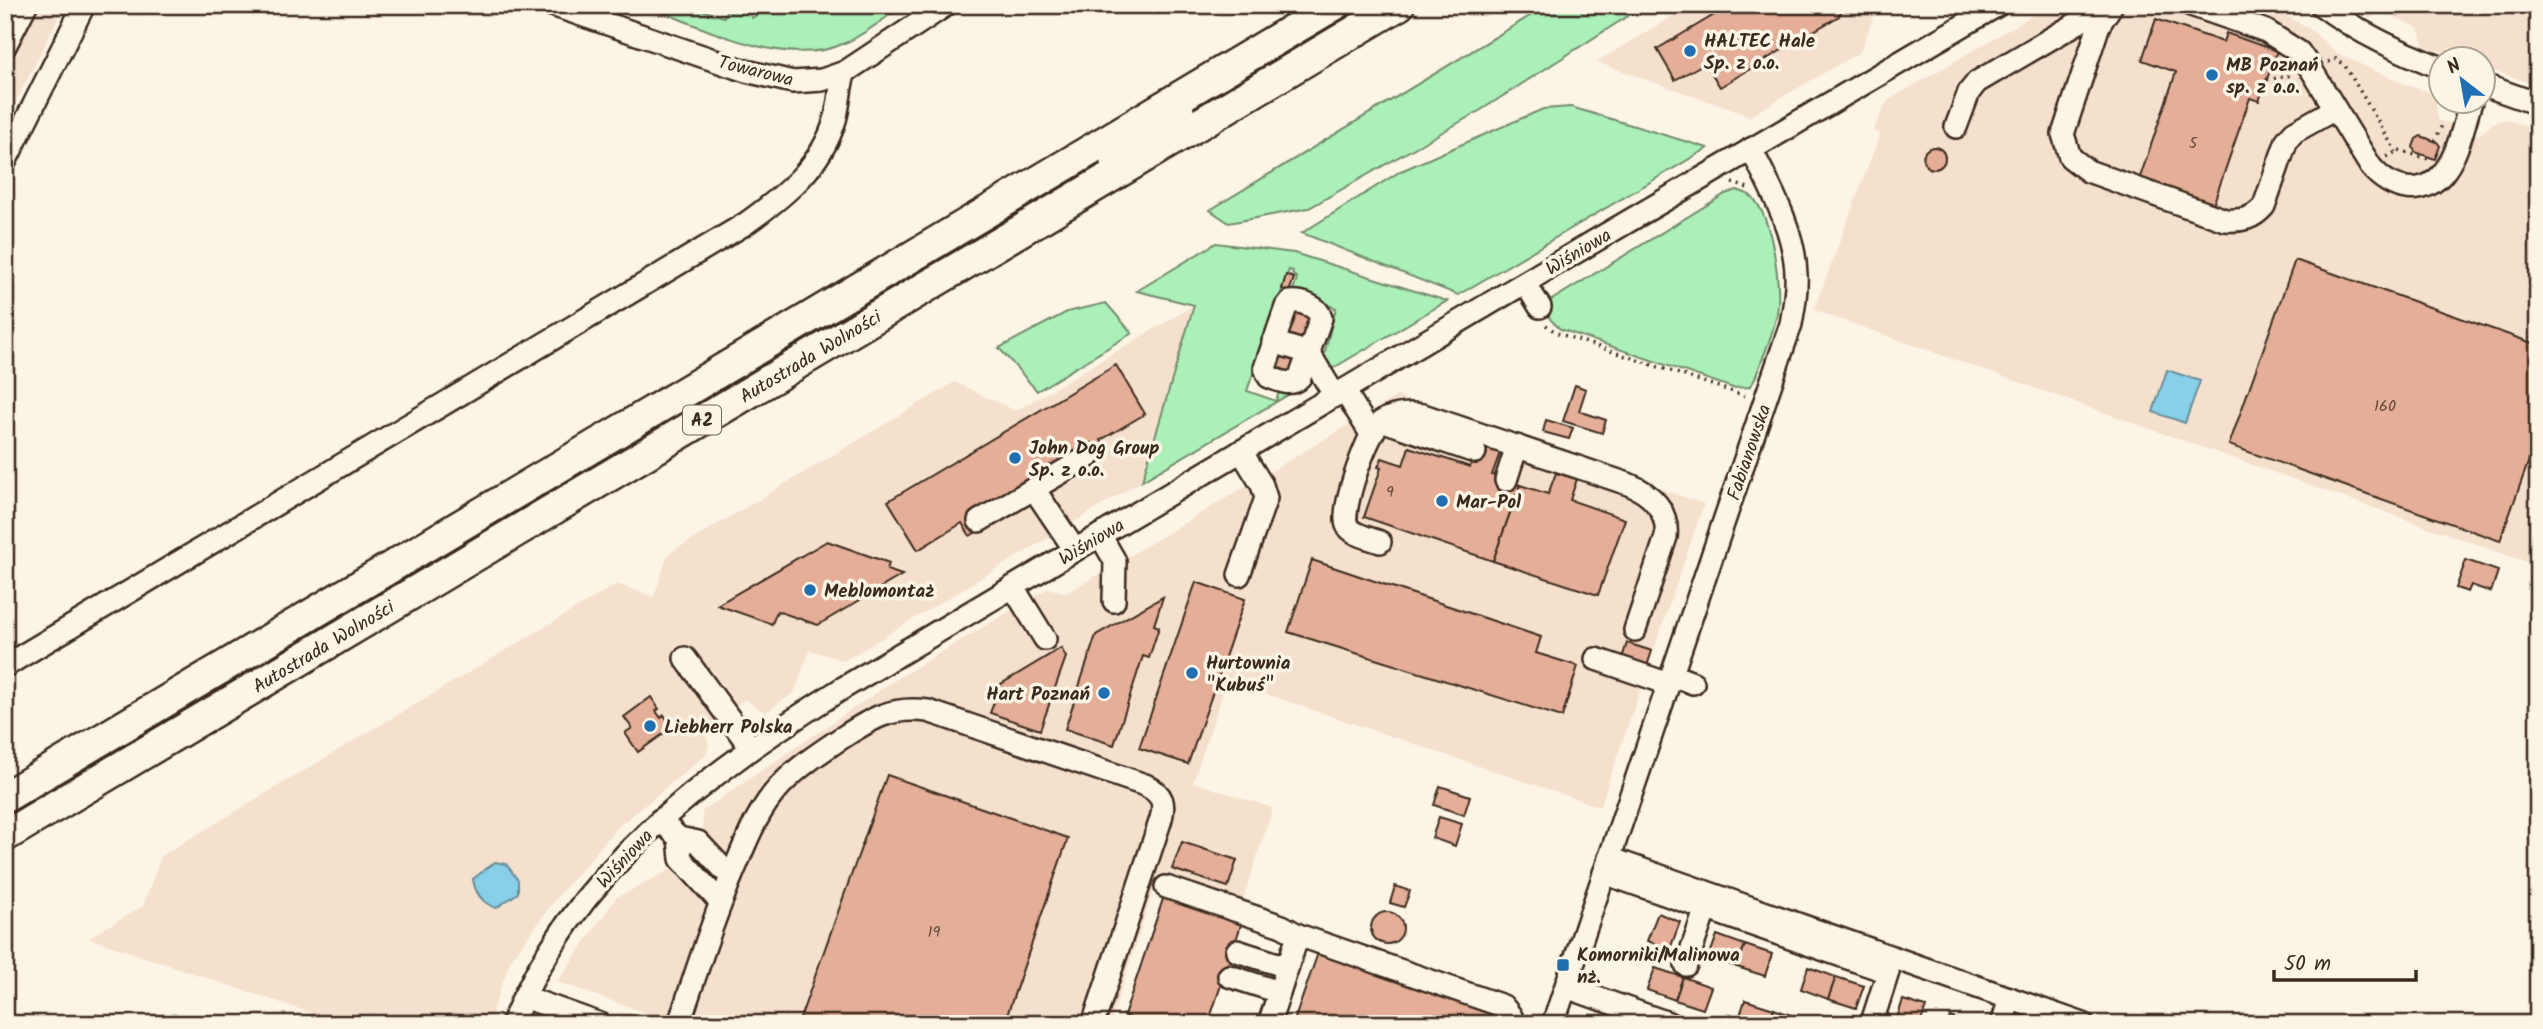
<svg xmlns="http://www.w3.org/2000/svg" width="2543" height="1029" font-family="Kalam,sans-serif">
<rect width="100%" height="100%" fill="#fcf5e5"/>
<filter id="ink" filterUnits="userSpaceOnUse"><feTurbulence type="fractalNoise" baseFrequency=".0143" numOctaves="2"/><feDisplacementMap in="SourceGraphic" scale="14" xChannelSelector="R" yChannelSelector="G"/><feConvolveMatrix kernelMatrix="1 2 1 2 8 2 1 2 1" color-interpolation-filters="sRGB"/></filter>
<g filter="url(#ink)">
<!-- built -->
<g fill="#f5e0ce">
<polygon points="5,5 65,5 5,123"/>
<polygon points="1691,5 1878,5 1860,52 1750,116 1596,62"/>
<polygon points="2050,5 2268,5 2310,29 2338,54 2404,84 2435,94 2438,120 2479,135 2493,123 2505,119 2538,131 2538,566 1814,310 1880,134 1873,131 1887,101"/>
<polygon points="2349,5 2538,5 2538,86 2484,67 2484,60 2462,59 2424,46 2418,28 2383,11 2370,18"/>
<polygon points="1194,305 1142,481 844,661 810,650 794,693 765,713 745,699 703,730 709,743 707,754 617,828 559,895 510,961 488,1024 344,1024 88,938 143,906 161,856 617,584 654,597 668,554 955,382 1016,411"/>
<polygon points="1397,396 1704,504 1600,807 1227,681 1193,782 1273,808 1242,903 1158,876 1110,1024 663,1024 664,1019 557,982 616,898 679,865 704,843 702,811 895,680 1048,588 1067,593"/>
</g>
<!-- green -->
<g fill="#abefb9" stroke="#738c6c" stroke-width="2">
<path d="M645 5H685L724 17 728 5 745 7 752 18 773 5H903C885 18 866 34 845 43 786 71 700 26 645 5Z"/>
<polygon points="1548,5 1645,5 1481,110 1309,208 1229,223 1210,210"/>
<polygon points="1571,107 1708,148 1458,295 1302,233 1401,171 1543,109"/>
<path d="M1737 190C1742 192 1748 193 1752 197 1772 216 1782 286 1777 313 1773 336 1762 359 1754 381L1749 387 1733 388 1560 329 1550 319 1546 306 1550 301 1725 194Z"/>
<polygon points="1216,243 1294,253 1447,301 1330,370 1325,362 1324,355 1336,308 1292,293 1297,278 1292,274 1293,271 1289,270 1247,391 1276,401 1280,389 1293,392 1142,481 1194,305 1137,291"/>
<polygon points="1106,303 1132,333 1037,391 999,348 1067,312"/>
</g>
<!-- water -->
<g fill="#88cfe9" stroke="#698d98" stroke-width="2">
<polygon points="2167,370 2200,381 2185,423 2153,412"/>
<path d="M495 862 506 864 518 880V893L496 908C483 903 475 894 473 879Z"/>
</g>
<!-- building -->
<g fill="#e4ae98" stroke="#3b2a1e" stroke-width="2">
<polygon points="1731,5 1842,5 1842,10 1839,16 1720,87 1705,63 1675,80 1657,49"/>
<polygon points="2156,19 2223,42 2226,33 2277,51 2259,101 2250,98 2212,208 2138,183 2176,72 2142,60"/>
<polygon points="2421,136 2437,142 2440,146 2435,159 2415,152 2413,147 2416,139"/>
<circle cx="1934" cy="158" r="11"/>
<polygon points="2295,260 2538,345 2538,435 2500,541 2229,445"/>
<polygon points="1286,275 1294,278 1289,292 1282,289"/>
<polygon points="1294,308 1312,314 1290,377 1273,371"/>
<polygon points="1116,365 1145,414 1101,440 1109,453 970,536 962,523 918,550 888,501"/>
<polygon points="1575,385 1586,389 1579,411 1606,420 1602,433 1563,421"/>
<polygon points="1546,420 1573,428 1569,439 1543,432"/>
<polygon points="1478,443 1501,450 1492,475 1520,485 1493,561 1364,517 1381,468 1378,467 1382,458 1403,465 1409,447 1470,467"/>
<polygon points="1556,473 1577,479 1570,500 1625,519 1598,595 1493,561 1520,485 1548,494"/>
<polygon points="827,541 889,563 887,570 902,575 818,625 777,611 772,624 717,605"/>
<polygon points="1312,560 1541,637 1536,653 1578,666 1562,717 1288,632"/>
<polygon points="2466,560 2498,571 2491,592 2471,585 2468,592 2456,588"/>
<polygon points="1196,582 1245,599 1188,764 1139,748"/>
<polygon points="1163,597 1154,625 1159,627 1149,658 1143,656 1114,745 1065,729 1096,635"/>
<polygon points="1627,643 1652,651 1647,666 1622,658"/>
<polygon points="1061,648 1066,657 1040,730 990,713 1001,684"/>
<polygon points="651,697 659,709 656,711 661,718 664,715 673,727 638,752 625,733 632,728 624,717"/>
<polygon points="887,775 1068,838 1004,1024 798,1024"/>
<polygon points="1440,786 1470,796 1464,815 1434,805"/>
<polygon points="1439,817 1462,824 1455,846 1432,838"/>
<polygon points="1182,842 1237,860 1228,887 1172,869"/>
<polygon points="1395,886 1410,891 1404,907 1390,903"/>
<polygon points="1165,893 1243,919 1208,1024 1147,1024 1124,1016"/>
<circle cx="1387" cy="928" r="16"/>
<polygon points="1658,913 1680,922 1670,949 1647,941"/>
<polygon points="1717,935 1745,945 1737,967 1709,957"/>
<polygon points="1745,945 1772,954 1765,976 1737,967"/>
<polygon points="1319,950 1492,1010 1487,1024 1293,1024"/>
<polygon points="1808,967 1836,977 1828,999 1801,989"/>
<polygon points="1655,968 1683,977 1675,1000 1647,990"/>
<polygon points="1683,977 1711,987 1703,1009 1675,1000"/>
<polygon points="1836,977 1864,986 1856,1008 1828,999"/>
<polygon points="1745,1000 1774,1009 1769,1024 1738,1022"/>
<polygon points="1903,1000 1926,1007 1920,1024 1895,1024"/>
<polygon points="1774,1009 1802,1019 1800,1024 1769,1024"/>
<polygon points="1950,1017 1968,1024 1947,1024"/>
</g>
<g fill="none" stroke-linecap="round" stroke-linejoin="round">
<!-- minor casing -->
<g stroke="#3b2a1e" stroke-width="26">
<g id="minor">
<polyline points="552,5 746,71 793,82 822,80 845,72 946,5"/>
<path d="M2112 5 2099 25 2063 134 2070 157 2088 171 2225 220C2242 221 2253 219 2264 206L2287 140 2294 132 2335 109"/>
<path d="M2191 5 2266 31 2299 52 2311 69 2371 167C2391 191 2426 199 2446 169 2459 151 2464 123 2471 102"/>
<path d="M2321 5C2359 33 2398 51 2442 68"/>
<polyline points="5,46 26,5"/>
<polyline points="2484,85 2538,104"/>
<polyline points="1956,127 1969,92 1977,82 2108,5"/>
<polyline points="5,162 84,5"/>
<polyline points="1111,163 1183,109"/>
<polyline points="1525,283 1540,307"/>
<path d="M1290 302C1302 301 1318 306 1321 318L1300 377C1291 387 1280 381 1269 377L1265 368 1286 307Z"/>
<polyline points="1273,342 1309,353 1335,396"/>
<polyline points="1344,390 1371,434"/>
<polyline points="1384,421 1475,452"/>
<polyline points="1506,480 1517,446"/>
<polyline points="1034,489 1075,550"/>
<polyline points="979,521 1091,455"/>
<polyline points="1100,535 1115,561 1114,601"/>
<path d="M1380 542C1370 538 1352 535 1347 525 1340 510 1368 431 1381 422 1393 414 1409 413 1423 415L1628 484C1651 493 1669 511 1666 537L1635 630"/>
<polyline points="1239,575 1266,498 1262,485 1241,451"/>
<polyline points="1013,587 1045,639"/>
<polyline points="685,658 751,748"/>
<polyline points="1596,659 1669,684"/>
<path d="M5 666 745 224C783 197 822 166 835 120 840 104 839 87 845 72"/>
<polyline points="1672,675 1693,683"/>
<polyline points="660,820 679,838 698,842 731,877"/>
<polyline points="679,838 681,859 720,902"/>
<polyline points="1609,858 2083,1024"/>
<polyline points="1604,873 1888,972 1873,1019"/>
<polyline points="1166,887 1282,926 1298,935"/>
<polyline points="1237,951 1287,967"/>
<polyline points="1686,965 1706,908"/>
<polyline points="1229,976 1279,992"/>
<polyline points="1566,987 1671,1024"/>
<polyline points="524,997 600,1024"/>
<path d="M512 1024C573 871 709 772 843 688L1593 242 1998 5"/>
<path d="M679 1024C697 970 714 916 737 863 748 836 760 807 781 785 798 767 819 753 840 739 871 719 890 706 928 711L1145 785C1163 794 1166 803 1160 822L1093 1024"/>
<polyline points="1269,1024 1298,935 1503,1006 1511,1016 1513,1024"/>
<path d="M1553 1024 1791 324C1794 307 1797 291 1796 274 1795 231 1770 187 1751 149"/>
<polyline points="2002,1024 2010,998"/>
</g>
</g>
<!-- highway casing -->
<g stroke="#3b2a1e" stroke-width="35">
<g id="highway">
<polyline points="5,797 1334,5"/>
<polyline points="5,836 1399,5"/>
</g>
</g>
<!-- path -->
<g stroke="#3b2a1e" stroke-width="3.5" stroke-dasharray="2 5" stroke-linecap="butt">
<polyline points="2328,62 2336,59 2344,64 2396,152"/>
<polyline points="2267,80 2292,75"/>
<polyline points="2435,141 2442,125"/>
<polyline points="2387,157 2399,150 2428,159"/>
<polyline points="1732,183 1748,188"/>
<polyline points="1546,325 1557,333 1745,396"/>
</g>
<!-- minor -->
<use href="#minor" stroke="#fcf5e5" stroke-width="21"/>
<!-- highway -->
<use href="#highway" stroke="#fcf5e5" stroke-width="30"/>
</g>
</g>
<!-- markers -->
<g fill="#1f6fb2" stroke="#fcf5e5" stroke-width="2.5">
<circle cx="1690" cy="51" r="7"/>
<circle cx="2212" cy="75" r="7"/>
<circle cx="1015" cy="458" r="7"/>
<circle cx="1442" cy="501" r="7"/>
<circle cx="810" cy="590" r="7"/>
<circle cx="1192" cy="673" r="7"/>
<circle cx="1104" cy="693" r="7"/>
<circle cx="650" cy="726" r="7"/>
<rect x="1556" y="958" width="14" height="14" rx="3.5"/>
</g>
<g text-anchor="middle" stroke-width="7" stroke-linejoin="round" paint-order="stroke">
<!-- number labels -->
<g font-size="16" fill="#654b3c">
<text x="2193" y="148">5</text>
<text x="2385" y="411">160</text>
<text x="1390" y="497">9</text>
<text x="934" y="937">19</text>
</g>
<!-- shield labels -->
<rect fill="#fcf5e5" stroke="#75675a" stroke-width="2" x="683" y="405.5" width="38" height="29" rx="5"/>
<g font-size="18" font-weight="bold" fill="#3b2a1e">
<text x="702" y="426">A2</text>
</g>
<!-- poi labels -->
<g font-size="19" font-weight="bold" fill="#3b2a1e" stroke="#fcf5e5" text-anchor="start">
<text x="1704" y="47">HALTEC Hale<tspan x="1704" dy="22">Sp. z o.o.</tspan></text>
<text x="2226" y="71">MB Poznań<tspan x="2226" dy="22">sp. z o.o.</tspan></text>
<text x="1029" y="454">John Dog Group<tspan x="1029" dy="22">Sp. z o.o.</tspan></text>
<text x="1456" y="508">Mar-Pol</text>
<text x="824" y="597">Meblomontaż</text>
<text x="1206" y="669">Hurtownia<tspan x="1206" dy="22">"Kubuś"</tspan></text>
<text x="1090" y="700" text-anchor="end">Hart Poznań</text>
<text x="664" y="733">Liebherr Polska</text>
<text x="1577" y="961">Komorniki/Malinowa<tspan x="1577" dy="22">nż.</tspan></text>
</g>
<!-- street labels -->
<g font-size="19" fill="#3b2a1e" stroke="#fcf5e5">
<text transform="translate(756 70) rotate(14)" y="7">Towarowa</text>
<text transform="translate(1578 251) rotate(-31)" y="7">Wiśniowa</text>
<text transform="translate(810 356) rotate(-31)" y="7">Autostrada Wolności</text>
<text transform="translate(1748 452) rotate(-71)" y="7">Fabianowska</text>
<text transform="translate(1091 541) rotate(-31)" y="7">Wiśniowa</text>
<text transform="translate(323 646) rotate(-31)" y="7">Autostrada Wolności</text>
<text transform="translate(624 858) rotate(-47)" y="7">Wiśniowa</text>
</g>
</g>
<!-- margin -->
<rect width="2543" height="1029" fill="none" stroke="#fcf5e5" stroke-width="28"/>
<rect x="14" y="14" width="2515" height="1001" fill="none" stroke="#3b2a1e" stroke-width="2.5" filter="url(#ink)"/>
<!-- north arrow -->
<g transform="translate(2462 80) rotate(329)"><circle r="33" fill="#fcf5e5" stroke="#afa495" stroke-width="2"/>
<path d="M0-5L12 26L0 18L-12 26Z" fill="#1f6fb2"/>
<text y="-10" font-size="19" font-weight="bold" text-anchor="middle" fill="#3b2a1e">N</text>
</g>
<!-- scale -->
<path d="M2274 970v10h142v-10" fill="none" stroke="#3b2a1e" stroke-width="3.5"/>
<text x="2284" y="970" font-size="21" fill="#3b2a1e" stroke="#fcf5e5" stroke-width="5" paint-order="stroke">50 m</text>
</svg>
